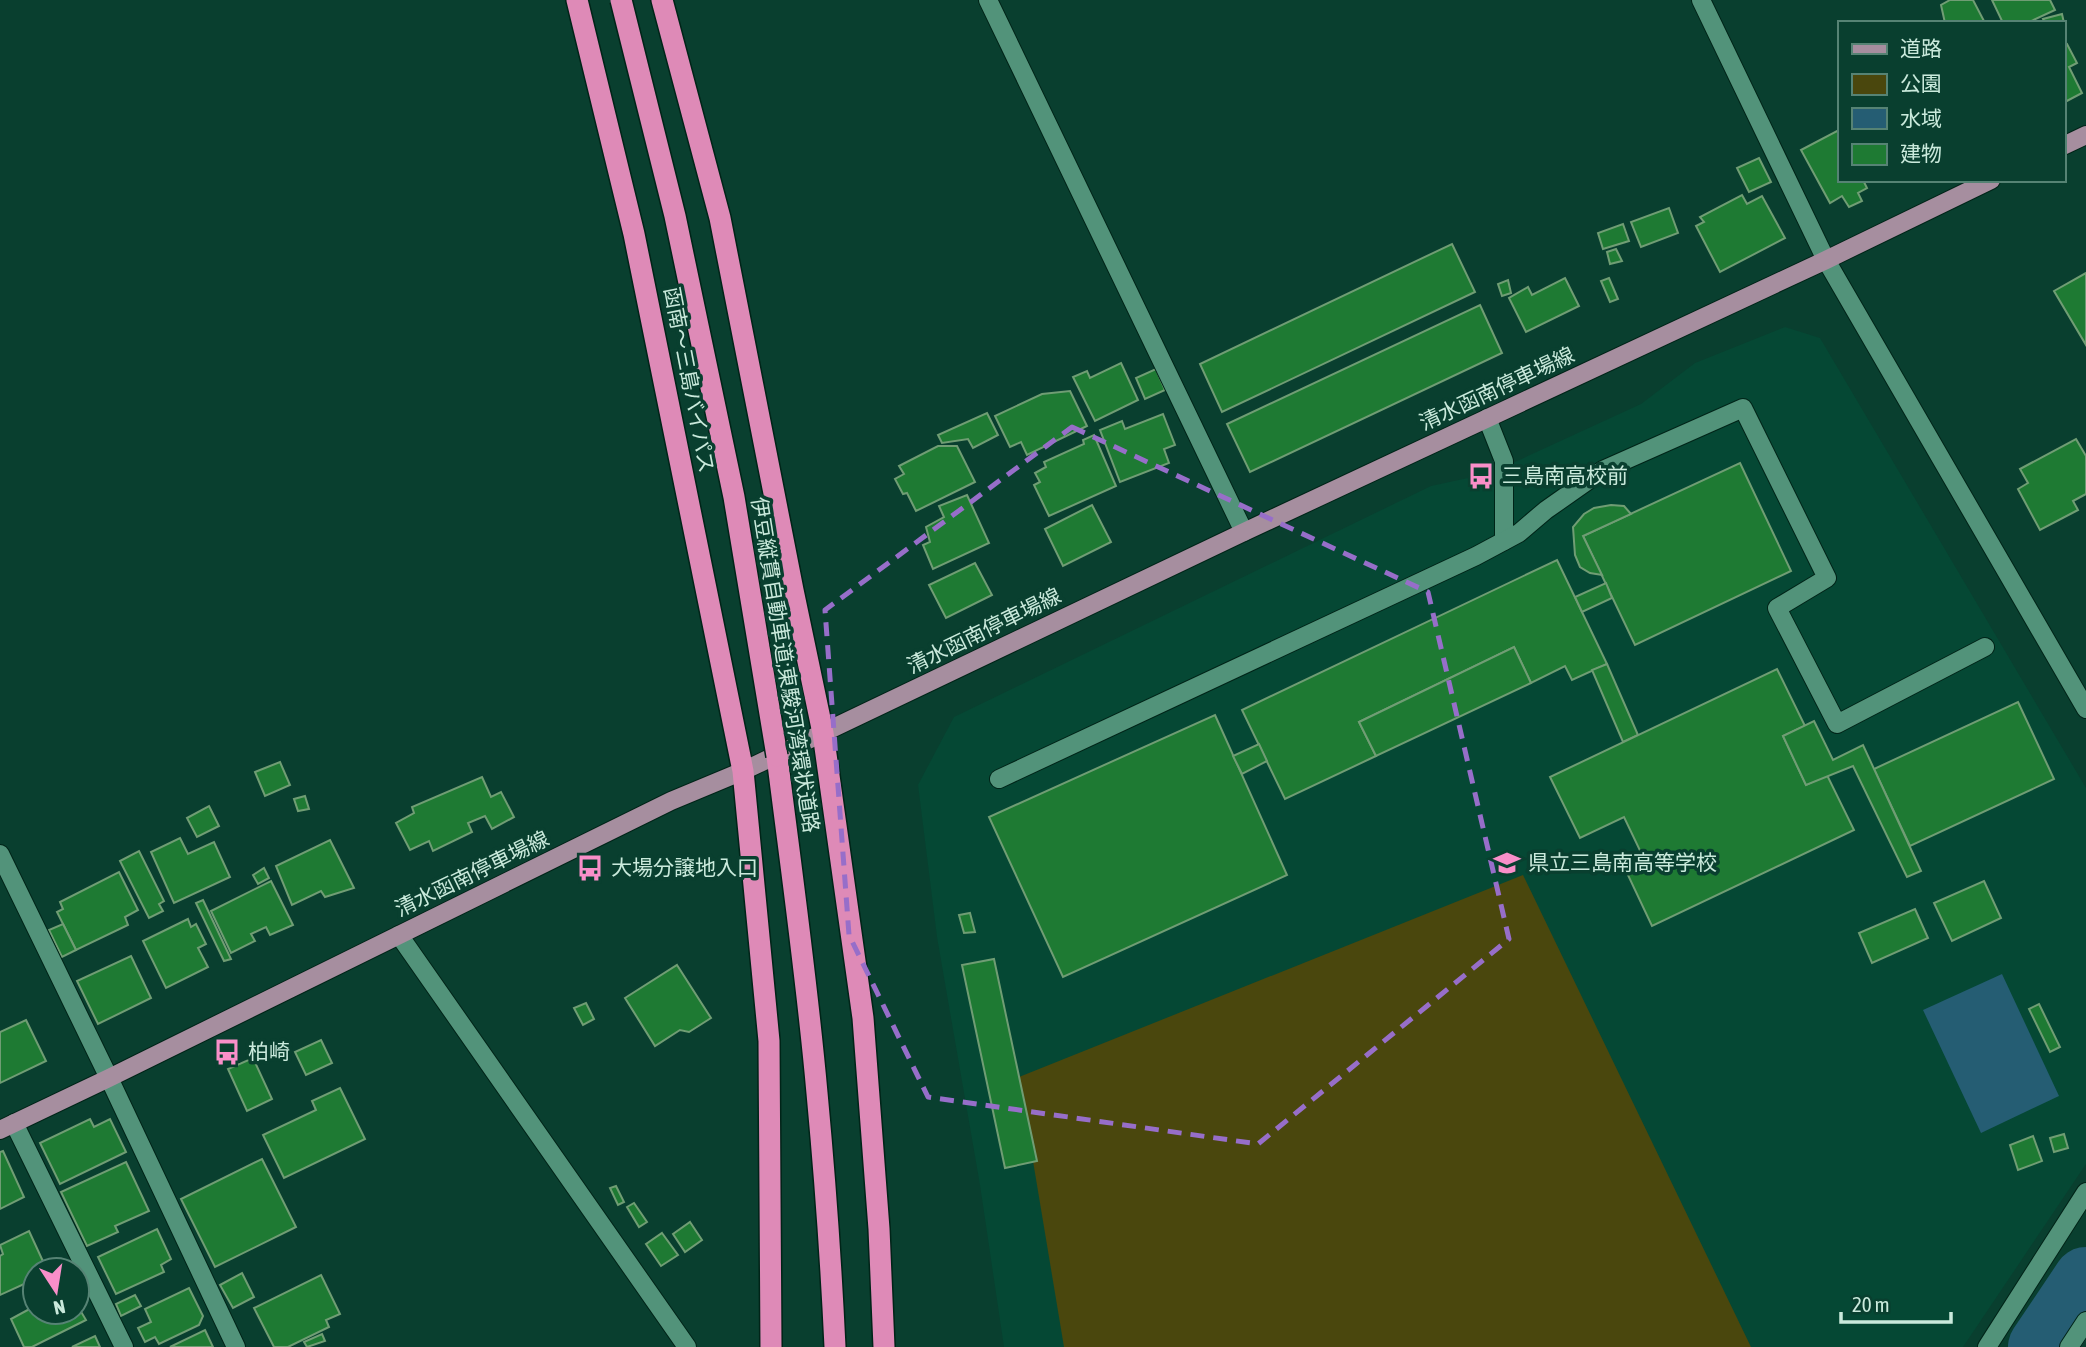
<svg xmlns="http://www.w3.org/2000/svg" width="2086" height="1347" font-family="'Asap Condensed','Noto Sans JP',sans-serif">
<rect width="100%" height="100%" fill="#093f2f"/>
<!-- built -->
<polygon fill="#054834" points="1785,327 1820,338 2086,788 2086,1164 1963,1347 1004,1347 980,1185 937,937 918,785 954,717 1431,486 1491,473 1641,404 1695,363"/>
<!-- green -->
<polygon fill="#4a470d" points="1523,875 1751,1347 1064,1347 1019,1077"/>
<!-- water -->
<polygon fill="#255d73" points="2002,974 2059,1096 1981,1133 1923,1010"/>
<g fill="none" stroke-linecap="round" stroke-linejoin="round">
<!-- river -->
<polyline stroke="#255d73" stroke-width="66" points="2041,1347 2086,1280"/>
</g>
<!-- building -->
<g fill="#1e7a33" stroke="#709d74" stroke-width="2">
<polygon points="1950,0 1973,0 1985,23 1945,23 1941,5"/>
<polygon points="1992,0 2050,0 2055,10 2027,23 2003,23"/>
<polygon points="2062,14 2064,23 2045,23 2043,19"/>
<polygon points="2067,44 2077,63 2069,67 2082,93 2063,103 2063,46"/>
<polygon points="1837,131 1839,134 1839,180 1863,180 1867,188 1858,193 1862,201 1849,207 1842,196 1830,203 1801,150"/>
<polygon points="1759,158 1771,182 1749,192 1737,168"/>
<polygon points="1742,195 1747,204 1762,196 1785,238 1720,272 1696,226 1704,222 1700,217"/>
<polygon points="1669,208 1678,233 1641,247 1631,222"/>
<polygon points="1623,224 1629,241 1603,249 1598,233"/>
<polygon points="1452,244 1475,292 1222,412 1200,364"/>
<polygon points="1616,249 1622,261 1610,264 1607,252"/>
<polygon points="2086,273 2086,345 2054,291"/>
<polygon points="1565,278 1579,306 1526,332 1509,298 1528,287 1532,295"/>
<polygon points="1609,278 1618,299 1610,302 1601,281"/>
<polygon points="1508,280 1511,293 1502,296 1498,284"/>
<polygon points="1480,305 1502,353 1250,472 1227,424"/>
<polygon points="1121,363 1138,400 1095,421 1073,377 1087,371 1090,378"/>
<polygon points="1156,369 1165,390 1145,399 1136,378"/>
<polygon points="1070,391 1087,426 1027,455 1021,442 1010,447 995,416 1042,394"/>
<polygon points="987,413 998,435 973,448 968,439 942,443 938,435"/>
<polygon points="1163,414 1175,445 1164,449 1169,463 1120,482 1100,430 1122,421 1125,429"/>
<polygon points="1094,435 1116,486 1049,516 1034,485 1040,482 1035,473 1046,467 1044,462 1084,444 1083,440"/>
<polygon points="2076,439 2086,456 2086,494 2073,501 2078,510 2040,530 2018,489 2028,483 2020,469"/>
<polygon points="938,446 957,446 975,482 916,511 907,493 903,494 895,479 904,474 899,466"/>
<polygon points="1740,463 1791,571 1635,645 1583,536"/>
<polygon points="967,495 989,543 933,569 923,545 930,542 926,527 944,517 939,506"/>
<polygon points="1092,505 1111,542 1063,566 1045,529"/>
<polygon points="1611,505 1624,506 1631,514 1583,536 1602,575 1590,573 1580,567 1575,555 1573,527 1584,514 1594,508"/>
<polygon points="1557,560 1607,664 1572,680 1565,666 1531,683 1514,647 1359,722 1376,756 1285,799 1242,710"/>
<polygon points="975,563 992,595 946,618 929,585"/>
<polygon points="1606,583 1612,598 1582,612 1575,597"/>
<polygon points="1514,647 1531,683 1376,756 1359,722"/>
<polygon points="1607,664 1638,735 1623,742 1592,670"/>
<polygon points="1777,669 1805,726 1783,736 1806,785 1827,775 1854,830 1652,926 1627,873 1646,863 1624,817 1580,838 1550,777"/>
<polygon points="2018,702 2054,779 1910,846 1874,769"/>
<polygon points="1215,715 1287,875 1063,977 989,817"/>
<polygon points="1814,721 1833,760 1863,745 1921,871 1907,877 1853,766 1806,785 1783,736"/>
<polygon points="1259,744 1267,761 1242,774 1233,756"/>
<polygon points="280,762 290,785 265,796 255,772"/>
<polygon points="482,777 491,797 501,792 514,817 492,829 485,816 468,823 472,832 433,851 429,841 410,850 396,823 414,813 412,807"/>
<polygon points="305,796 309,809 298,811 294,799"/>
<polygon points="209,806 219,826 197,837 187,818"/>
<polygon points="180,838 188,854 214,842 230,877 174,903 151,852"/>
<polygon points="330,840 354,888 325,897 321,891 292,905 276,866"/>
<polygon points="139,851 164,901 159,904 163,911 149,918 120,861"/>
<polygon points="264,868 269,878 258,884 253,875"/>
<polygon points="119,872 138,910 125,917 128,925 76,950 57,912 63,909 60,902"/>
<polygon points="271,881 293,925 270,935 266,927 251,934 255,941 231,953 211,911"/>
<polygon points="1984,881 2001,918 1952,941 1934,903"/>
<polygon points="203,900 231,959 224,961 196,903"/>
<polygon points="1915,909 1928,938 1872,963 1859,933"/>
<polygon points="970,913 975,932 964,933 959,915"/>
<polygon points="188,919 191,927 196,924 206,944 198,948 208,967 166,988 143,941"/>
<polygon points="63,924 76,950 62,957 49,930"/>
<polygon points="131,956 151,998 98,1024 77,981"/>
<polygon points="994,959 1037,1161 1005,1168 962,965"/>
<polygon points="677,965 711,1018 689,1032 680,1030 655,1046 625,998"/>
<polygon points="586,1003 594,1019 583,1025 574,1008"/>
<polygon points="2039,1004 2060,1047 2050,1052 2029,1009"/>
<polygon points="26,1020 46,1061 0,1083 0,1032"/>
<polygon points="321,1040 332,1063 306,1075 295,1052"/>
<polygon points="253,1058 272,1099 247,1111 228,1069"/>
<polygon points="340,1088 365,1139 284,1178 263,1135 316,1110 312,1101"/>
<polygon points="90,1119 94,1127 110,1119 126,1152 60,1184 40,1143"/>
<polygon points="2064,1134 2068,1148 2054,1152 2050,1138"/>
<polygon points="2033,1136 2042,1161 2018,1170 2010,1145"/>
<polygon points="3,1151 24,1197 0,1209 0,1152"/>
<polygon points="262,1159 296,1227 215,1267 181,1199"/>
<polygon points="126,1162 149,1211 115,1226 118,1232 87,1246 61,1192"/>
<polygon points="616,1186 624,1202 618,1205 610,1188"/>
<polygon points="634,1203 647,1222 639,1227 627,1207"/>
<polygon points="690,1222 702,1240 685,1252 673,1234"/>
<polygon points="157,1229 171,1259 161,1265 164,1272 116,1294 98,1257"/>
<polygon points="29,1231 47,1270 35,1270 35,1279 0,1295 0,1256 3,1254 0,1245"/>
<polygon points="662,1233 678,1255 661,1266 646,1244"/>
<polygon points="242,1273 254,1297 233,1308 220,1285"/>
<polygon points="321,1275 340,1314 326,1320 329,1327 288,1347 274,1347 254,1308"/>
<polygon points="189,1288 203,1316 199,1325 159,1344 155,1337 145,1342 138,1328 151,1322 145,1309"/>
<polygon points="135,1295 141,1306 121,1316 116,1304"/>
<polygon points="77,1305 86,1320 32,1347 24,1347 11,1319 35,1306 35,1312 77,1312"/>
<polygon points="205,1330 213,1347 170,1347"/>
<polygon points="322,1334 325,1341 307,1347 304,1342"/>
<polygon points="95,1336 100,1347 72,1347"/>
</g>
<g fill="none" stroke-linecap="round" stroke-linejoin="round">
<!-- minor casing -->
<g stroke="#002418" stroke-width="20">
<g id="minor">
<polyline points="988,0 1244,532"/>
<polyline points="1701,0 1826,260 2086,709"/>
<polyline points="1487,418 1504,461 1504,541"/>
<polyline points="999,779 1476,556 1519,533 1546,510 1603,470 1743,408 1827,578 1777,608 1837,724 1985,647"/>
<polyline points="0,854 109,1078 236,1347"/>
<polyline points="399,935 687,1347"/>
<polyline points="14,1123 124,1347"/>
<polyline points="1987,1347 2086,1192"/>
<polyline points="2069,1347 2086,1321"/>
</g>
</g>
<!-- major casing -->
<g stroke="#002418" stroke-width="20">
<g id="major">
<polyline points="2063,146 2086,135"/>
<polyline points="0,1130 109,1078 671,801 743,771 1244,532 1826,260 1991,180"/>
</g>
</g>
<!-- highway casing -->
<g stroke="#002418" stroke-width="24">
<g id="highway">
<polyline points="577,0 634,234 743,771 769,1041 771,1347"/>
<polyline points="662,0 720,218 793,590 823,733 863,1018 879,1229 884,1347"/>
<path d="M777 756C791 868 807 980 817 1093 825 1178 831 1262 835 1347"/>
</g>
</g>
<!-- minor -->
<use href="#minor" stroke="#52937a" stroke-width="18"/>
<!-- major -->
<use href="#major" stroke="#a68e9f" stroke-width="18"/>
<!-- highway -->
<use href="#highway" stroke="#de8ab7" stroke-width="21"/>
<!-- highway-bridge casing -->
<g stroke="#002418" stroke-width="24" stroke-linecap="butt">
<polyline id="highway-bridge" points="621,0 675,216 734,497 777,756"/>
</g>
<!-- highway-bridge -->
<use href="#highway-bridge" stroke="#de8ab7" stroke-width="21"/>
</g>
<!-- marked area -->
<path fill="none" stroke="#976ec9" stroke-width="5" stroke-dasharray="14 9" stroke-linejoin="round" d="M1072 427 1428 592 1509 939 1258 1144 928 1097 849 935 825 610Z"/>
<!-- icons -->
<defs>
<g id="bus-bare" transform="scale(2.1)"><path d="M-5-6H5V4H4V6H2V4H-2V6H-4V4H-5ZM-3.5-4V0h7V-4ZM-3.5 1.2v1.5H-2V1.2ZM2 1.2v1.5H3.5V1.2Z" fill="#f98fc9" stroke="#093f2f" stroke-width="2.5" paint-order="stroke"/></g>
<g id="school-bare" transform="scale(2.1)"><path d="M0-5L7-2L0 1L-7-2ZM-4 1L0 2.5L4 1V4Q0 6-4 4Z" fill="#f98fc9" stroke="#093f2f" stroke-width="2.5" paint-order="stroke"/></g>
</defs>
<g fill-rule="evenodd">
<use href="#bus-bare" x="1481" y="476"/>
<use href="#school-bare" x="1507" y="863"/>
<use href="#bus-bare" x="590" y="868"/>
<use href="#bus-bare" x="227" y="1052"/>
</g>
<g text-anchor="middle" stroke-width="7" stroke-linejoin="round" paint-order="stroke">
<!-- street labels -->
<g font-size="21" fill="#caeadc" stroke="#093f2f">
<text transform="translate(689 380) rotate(79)" y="7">函南～三島バイパス</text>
<text transform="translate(1497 389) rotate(-25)" y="7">清水函南停車場線</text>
<text transform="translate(984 631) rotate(-26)" y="7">清水函南停車場線</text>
<text transform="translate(785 665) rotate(81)" y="7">伊豆縦貫自動車道;東駿河湾環状道路</text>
<text transform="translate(472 874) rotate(-26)" y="7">清水函南停車場線</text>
</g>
<!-- poi labels -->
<g font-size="21" fill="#caeadc" stroke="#093f2f" text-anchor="start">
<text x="1502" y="483">三島南高校前</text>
<text x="1528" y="870">県立三島南高等学校</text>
<text x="611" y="875">大場分譲地入口</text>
<text x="248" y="1059">柏崎</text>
</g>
</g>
<!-- legend -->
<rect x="1838" y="21" width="228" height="161" fill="#093f2f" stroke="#568374" stroke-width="2"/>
<rect x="1852" y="44" width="35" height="10" fill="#a68e9f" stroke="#568374" stroke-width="2"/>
<text x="1900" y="56" font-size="21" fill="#caeadc">道路</text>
<rect x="1852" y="74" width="35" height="21" fill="#4a470d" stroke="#568374" stroke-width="2"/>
<text x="1900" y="91" font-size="21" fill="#caeadc">公園</text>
<rect x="1852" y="108" width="35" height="21" fill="#255d73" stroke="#568374" stroke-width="2"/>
<text x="1900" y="126" font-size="21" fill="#caeadc">水域</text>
<rect x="1852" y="144" width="35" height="21" fill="#1e7a33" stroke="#568374" stroke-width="2"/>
<text x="1900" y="161" font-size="21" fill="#caeadc">建物</text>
<!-- north arrow -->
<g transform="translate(56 1291) rotate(168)"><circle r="33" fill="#093f2f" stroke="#568374" stroke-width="2"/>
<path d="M0-5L12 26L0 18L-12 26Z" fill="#f98fc9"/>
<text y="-10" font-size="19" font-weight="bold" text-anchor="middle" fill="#caeadc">N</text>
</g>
<!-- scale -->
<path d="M1841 1312v10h110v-10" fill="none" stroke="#caeadc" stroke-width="3.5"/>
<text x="1852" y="1312" font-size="21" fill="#caeadc" stroke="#093f2f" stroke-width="5" paint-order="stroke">20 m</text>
</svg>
